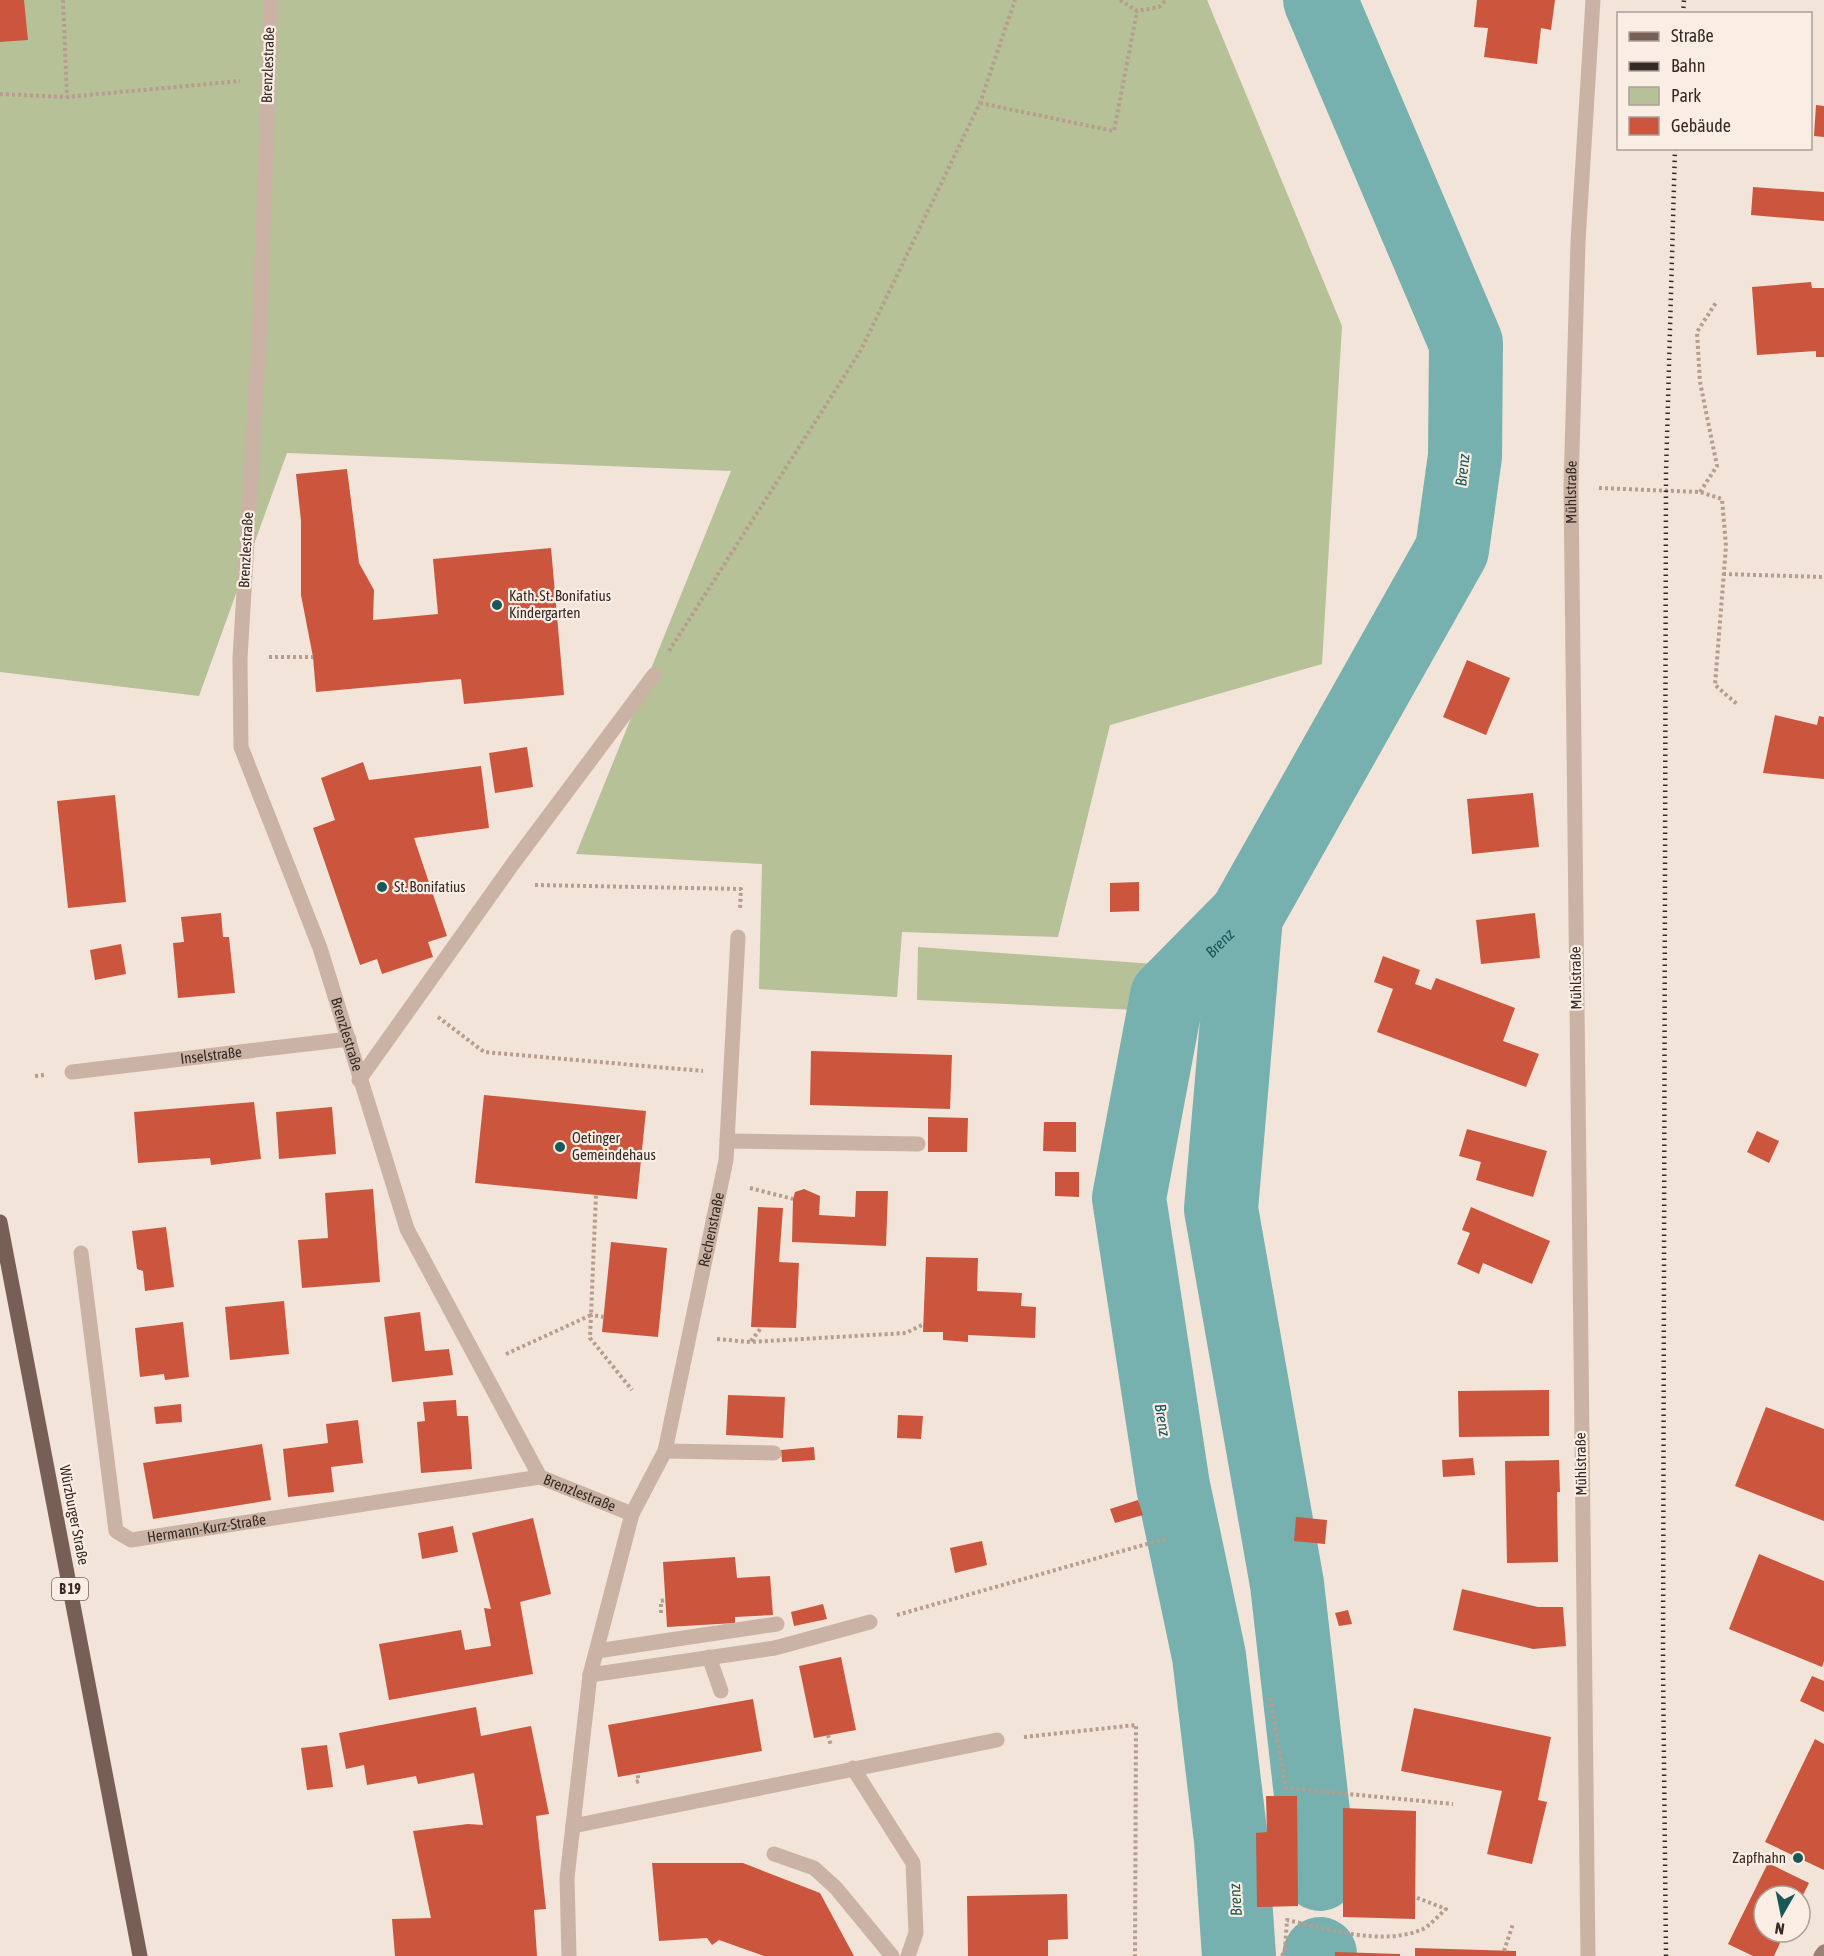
<svg xmlns="http://www.w3.org/2000/svg" width="1824" height="1956" font-family="'Asap Condensed',sans-serif">
<rect width="100%" height="100%" fill="#f2e4d8"/>
<!-- green -->
<g fill="#b6c198">
<polygon points="0,0 1207,0 1342,326 1322,664 1110,725 1058,937 902,932 897,997 759,989 762,864 576,854 731,471 287,453 199,696 0,672"/>
<polygon points="918,947 1154,964 1136,1010 917,1000"/>
</g>
<g fill="none" stroke-linecap="round" stroke-linejoin="round">
<!-- river -->
<g stroke="#76b0af" stroke-width="74">
<polyline points="1320,0 1466,343 1465,456 1452,550 1246,916 1221,1209 1287,1584 1320,1874"/>
<path id="s1" d="M1239 1956 1231 1840 1209 1656 1173 1486 1129 1198 1167 996 1246 916"/>
<polyline points="1319,1956 1320,1954"/>
</g>
</g>
<!-- building -->
<g fill="#cb563d">
<polygon points="0,0 24,0 28,40 0,42"/>
<polygon points="1477,0 1555,0 1551,30 1541,28 1537,64 1484,57 1488,28 1474,27"/>
<polygon points="1816,105 1824,106 1824,137 1814,136"/>
<polygon points="1753,187 1824,192 1824,221 1751,215"/>
<polygon points="1811,282 1812,288 1824,288 1824,357 1816,357 1816,351 1757,355 1752,287"/>
<polygon points="347,469 359,563 374,590 373,620 438,614 433,559 551,548 564,695 464,704 461,679 316,692 313,657 301,595 301,521 296,474"/>
<polygon points="1467,660 1510,678 1486,735 1443,717"/>
<polygon points="1775,715 1817,725 1819,716 1824,717 1824,779 1763,773"/>
<polygon points="527,747 533,787 495,793 489,753"/>
<polygon points="363,762 369,780 481,766 489,828 414,838 447,936 428,942 433,957 382,974 377,959 360,965 313,828 335,820 321,778"/>
<polygon points="1533,793 1539,847 1472,854 1467,799"/>
<polygon points="115,795 126,902 68,908 57,801"/>
<polygon points="1139,882 1139,911 1110,912 1110,883"/>
<polygon points="221,913 223,937 229,937 235,993 178,998 173,943 184,942 181,917"/>
<polygon points="1535,913 1540,958 1481,964 1476,920"/>
<polygon points="121,944 126,974 95,980 90,950"/>
<polygon points="1383,956 1420,970 1415,984 1431,990 1436,978 1515,1008 1503,1041 1539,1054 1526,1087 1377,1032 1393,989 1374,982"/>
<polygon points="811,1051 952,1055 950,1109 810,1105"/>
<polygon points="484,1095 646,1111 637,1199 475,1183"/>
<polygon points="254,1102 261,1159 211,1165 210,1158 138,1163 134,1112"/>
<polygon points="332,1107 336,1154 279,1159 276,1112"/>
<polygon points="928,1117 968,1118 967,1152 928,1152"/>
<polygon points="1044,1122 1076,1122 1076,1152 1043,1151"/>
<polygon points="1467,1129 1547,1151 1533,1197 1476,1180 1481,1162 1459,1156"/>
<polygon points="1757,1131 1779,1141 1769,1163 1747,1152"/>
<polygon points="1055,1172 1079,1172 1079,1197 1055,1196"/>
<polygon points="373,1189 380,1282 302,1288 298,1240 328,1238 325,1193"/>
<polygon points="804,1189 820,1196 819,1215 855,1217 856,1191 888,1191 886,1246 792,1242 793,1199 795,1192"/>
<polygon points="758,1207 783,1208 779,1262 799,1263 796,1328 751,1327"/>
<polygon points="1471,1207 1550,1241 1532,1284 1483,1263 1479,1274 1457,1264 1470,1233 1462,1230"/>
<polygon points="166,1227 174,1287 145,1291 143,1271 137,1269 132,1231"/>
<polygon points="611,1242 667,1248 658,1337 602,1332"/>
<polygon points="926,1257 978,1258 977,1291 1022,1293 1021,1306 1036,1307 1035,1338 968,1335 968,1342 943,1340 943,1332 923,1332"/>
<polygon points="284,1301 289,1354 230,1360 225,1307"/>
<polygon points="420,1312 425,1351 449,1349 453,1375 392,1382 384,1317"/>
<polygon points="183,1322 189,1377 165,1380 164,1374 140,1377 135,1328"/>
<polygon points="1549,1390 1549,1436 1459,1437 1458,1391"/>
<polygon points="728,1395 785,1397 783,1438 726,1435"/>
<polygon points="456,1400 457,1416 468,1416 472,1469 421,1473 417,1422 425,1421 423,1402"/>
<polygon points="181,1404 182,1422 156,1424 154,1407"/>
<polygon points="1766,1407 1824,1429 1824,1521 1735,1486"/>
<polygon points="898,1415 923,1416 921,1439 897,1438"/>
<polygon points="358,1420 363,1463 331,1467 334,1492 288,1497 283,1449 328,1443 326,1424"/>
<polygon points="262,1444 271,1500 153,1519 143,1463"/>
<polygon points="814,1447 815,1460 782,1462 781,1450"/>
<polygon points="1473,1458 1475,1475 1443,1477 1442,1460"/>
<polygon points="1559,1460 1560,1492 1557,1492 1558,1562 1507,1563 1505,1461"/>
<polygon points="1138,1500 1143,1515 1115,1523 1110,1509"/>
<polygon points="1296,1517 1327,1520 1325,1544 1294,1541"/>
<polygon points="533,1518 551,1594 520,1602 533,1674 389,1700 379,1644 461,1630 465,1650 491,1646 484,1608 491,1609 472,1533"/>
<polygon points="453,1526 458,1552 422,1559 418,1533"/>
<polygon points="982,1541 987,1565 955,1573 950,1548"/>
<polygon points="1759,1554 1824,1581 1824,1661 1822,1667 1729,1629"/>
<polygon points="735,1557 737,1578 770,1576 773,1615 735,1617 735,1623 667,1627 663,1562"/>
<polygon points="1462,1589 1538,1607 1563,1607 1566,1646 1533,1649 1453,1630"/>
<polygon points="823,1604 827,1619 794,1626 791,1612"/>
<polygon points="1348,1610 1352,1624 1339,1626 1335,1613"/>
<polygon points="841,1657 856,1730 814,1738 799,1666"/>
<polygon points="1812,1676 1824,1681 1824,1712 1800,1701"/>
<polygon points="753,1699 762,1751 618,1777 608,1725"/>
<polygon points="476,1707 481,1736 531,1726 549,1814 536,1816 546,1909 534,1910 537,1956 395,1956 392,1919 431,1918 413,1831 468,1824 483,1825 474,1773 418,1784 416,1776 367,1785 364,1765 346,1769 339,1733"/>
<polygon points="1414,1708 1551,1737 1538,1800 1547,1802 1532,1864 1487,1854 1502,1791 1401,1771"/>
<polygon points="1815,1739 1824,1744 1824,1870 1765,1842"/>
<polygon points="327,1745 333,1787 307,1790 301,1748"/>
<polygon points="1266,1796 1297,1796 1298,1906 1257,1907 1256,1833 1267,1832"/>
<polygon points="1343,1808 1416,1811 1415,1919 1343,1917"/>
<polygon points="652,1863 743,1863 820,1893 854,1956 764,1956 719,1940 712,1945 707,1938 659,1941"/>
<polygon points="1768,1863 1809,1883 1800,1901 1800,1896 1764,1896 1764,1932 1785,1932 1774,1956 1753,1956 1728,1944"/>
<polygon points="1067,1894 1068,1939 1048,1940 1048,1956 968,1956 967,1896"/>
<polygon points="1415,1948 1516,1951 1516,1956 1415,1956"/>
<polygon points="1335,1952 1400,1954 1400,1956 1335,1956"/>
</g>
<g fill="none" stroke-linecap="round" stroke-linejoin="round">
<!-- path -->
<g stroke="#b69d8e" stroke-width="4" stroke-dasharray="3 3" stroke-linecap="butt">
<polyline points="63,0 67,97"/>
<polyline points="1120,0 1137,11 1159,7 1166,0"/>
<polyline points="0,94 67,97 240,81"/>
<polyline points="980,103 1114,131 1137,11"/>
<polyline points="1599,488 1700,492 1722,499 1726,546 1715,685 1738,705"/>
<polyline points="1700,492 1717,466 1700,382 1697,332 1717,301"/>
<polyline points="1723,574 1824,577"/>
<polyline points="669,651 861,350 980,103 1015,0"/>
<polyline points="269,657 313,657"/>
<polyline points="535,885 741,889 740,909"/>
<polyline points="438,1017 484,1052 703,1071"/>
<polyline points="35,1076 44,1075"/>
<polyline points="750,1188 793,1199"/>
<polyline points="604,1317 591,1315 590,1338 632,1390"/>
<polyline points="717,1339 750,1342 906,1333 924,1324"/>
<polyline points="751,1341 761,1328"/>
<polyline points="506,1354 591,1315 596,1195"/>
<polyline points="661,1613 661,1601 665,1600"/>
<polyline points="897,1615 1168,1538"/>
<polyline points="1270,1698 1286,1788 1453,1804"/>
<polyline points="828,1735 831,1746"/>
<polyline points="1024,1737 1136,1725 1135,1956"/>
<polyline points="636,1782 639,1781 637,1773"/>
<polyline points="1504,1951 1513,1924"/>
<path d="M1282 1956 1285 1949 1287 1920C1328 1929 1380 1946 1421 1930 1430 1926 1439 1915 1446 1909L1415 1897"/>
</g>
<!-- lane -->
<g stroke="#cab3a4" stroke-width="15">
<polyline points="727,1141 918,1144"/>
<polyline points="665,1451 774,1453"/>
<polyline points="597,1651 777,1624"/>
<polyline points="709,1657 721,1691"/>
<polyline points="590,1675 775,1648 870,1622"/>
<polyline points="853,1768 913,1863 916,1933 908,1956"/>
<polyline points="774,1854 814,1868 836,1888 892,1956"/>
</g>
<!-- street -->
<g stroke="#cab3a4" stroke-width="15">
<path id="s2" d="M271 0 260 325 240 658 241 747 320 948 407 1229 540 1477 632 1514"/>
<path id="s3" d="M72 1072 349 1039"/>
<polyline points="359,1080 512,865 654,675"/>
<path id="s4" d="M81 1253 116 1531 131 1540 540 1477"/>
<polyline points="573,1826 997,1740"/>
<path id="s5" d="M569 1956 567 1878 590 1675 632 1514 665 1451 726 1160 738 937"/>
<path id="s6" d="M1588 1956 1571 487 1578 242 1593 0"/>
</g>
<!-- secondary -->
<polyline stroke="#9e8175" stroke-width="15" points="1821,1956 1824,1952"/>
<!-- primary -->
<polyline stroke="#785f56" stroke-width="15" points="0,1222 140,1956"/>
<!-- rail -->
<g stroke="#352a26" stroke-width="4.5" stroke-dasharray="1.5 4.5" stroke-linecap="butt">
<polyline points="1683,14 1684,0"/>
<polyline points="1666,1956 1663,1667 1666,474 1675,148"/>
</g>
</g>
<!-- markers -->
<g fill="#1a5858" stroke="#faeee4" stroke-width="2">
<circle cx="497" cy="605" r="6"/>
<circle cx="382" cy="887" r="6"/>
<circle cx="560" cy="1147" r="6"/>
<circle cx="1798" cy="1858" r="6"/>
</g>
<g text-anchor="middle" stroke-width="4.5" stroke-linejoin="round" paint-order="stroke">
<!-- shield labels -->
<rect fill="#faeee4" stroke="#70655f" stroke-width="1.5" x="52" y="1578" width="36" height="22" rx="4.5"/>
<g font-size="14" font-weight="bold" fill="#352a26">
<text x="70" y="1594">B 19</text>
</g>
<!-- street labels -->
<g font-size="15" fill="#352a26" stroke="#faeee4">
<text transform="translate(268 65) rotate(-88)" y="5">Brenzlestraße</text>
<text dy="5" stroke="none"><textPath href="#s6" startOffset="1464">Mühlstraße</textPath></text>
<text transform="translate(246 550) rotate(-87)" y="5">Brenzlestraße</text>
<text transform="translate(1576 978) rotate(-91)" y="5">Mühlstraße</text>
<text dy="5" stroke="none"><textPath href="#s2" startOffset="1054">Brenzlestraße</textPath></text>
<text dy="5" stroke="none"><textPath href="#s3" startOffset="140">Inselstraße</textPath></text>
<text dy="5" stroke="none"><textPath href="#s5" startOffset="746">Rechenstraße</textPath></text>
<text transform="translate(1581 1464) rotate(-91)" y="5">Mühlstraße</text>
<text dy="5" stroke="none"><textPath href="#s2" startOffset="1582">Brenzlestraße</textPath></text>
<text transform="translate(74 1515) rotate(79)" y="5">Würzburger Straße</text>
<text dy="5" stroke="none"><textPath href="#s4" startOffset="374">Hermann-Kurz-Straße</textPath></text>
</g>
<!-- poi labels -->
<g font-size="15" fill="#352a26" stroke="#faeee4" text-anchor="start">
<text x="509" y="601">Kath. St. Bonifatius<tspan x="509" dy="17">Kindergarten</tspan></text>
<text x="394" y="892">St. Bonifatius</text>
<text x="572" y="1143">Oetinger<tspan x="572" dy="17">Gemeindehaus</tspan></text>
<text x="1786" y="1863" text-anchor="end">Zapfhahn</text>
</g>
<!-- water labels -->
<g font-size="16" font-style="italic" fill="#1a5858" stroke="#faeee4">
<text transform="translate(1462 470) rotate(-84)" y="6">Brenz</text>
<text dy="6" stroke="none"><textPath href="#s1" startOffset="1047">Brenz</textPath></text>
<text transform="translate(1163 1420) rotate(81)" y="6">Brenz</text>
<text transform="translate(1235 1900) rotate(-94)" y="6">Brenz</text>
</g>
</g>
<!-- legend -->
<rect x="1617" y="12" width="195" height="138" fill="#faeee4" stroke="#aba098" stroke-width="1.5"/>
<rect x="1629" y="32" width="30" height="9" fill="#785f56" stroke="#aba098" stroke-width="1.5"/>
<text x="1671" y="42" font-size="18" fill="#352a26">Straße</text>
<rect x="1629" y="62" width="30" height="9" fill="#352a26" stroke="#aba098" stroke-width="1.5"/>
<text x="1671" y="72" font-size="18" fill="#352a26">Bahn</text>
<rect x="1629" y="87" width="30" height="18" fill="#b6c198" stroke="#aba098" stroke-width="1.5"/>
<text x="1671" y="102" font-size="18" fill="#352a26">Park</text>
<rect x="1629" y="117" width="30" height="18" fill="#cb563d" stroke="#aba098" stroke-width="1.5"/>
<text x="1671" y="132" font-size="18" fill="#352a26">Gebäude</text>
<!-- north arrow -->
<g transform="translate(1782 1914) rotate(189)"><circle r="28" fill="#faeee4" stroke="#aba098" stroke-width="1.5"/>
<path d="M0-4.5L10 22L0 15L-10 22Z" fill="#1a5858"/>
<text y="-9" font-size="16" font-weight="bold" text-anchor="middle" fill="#352a26">N</text>
</g>
</svg>
